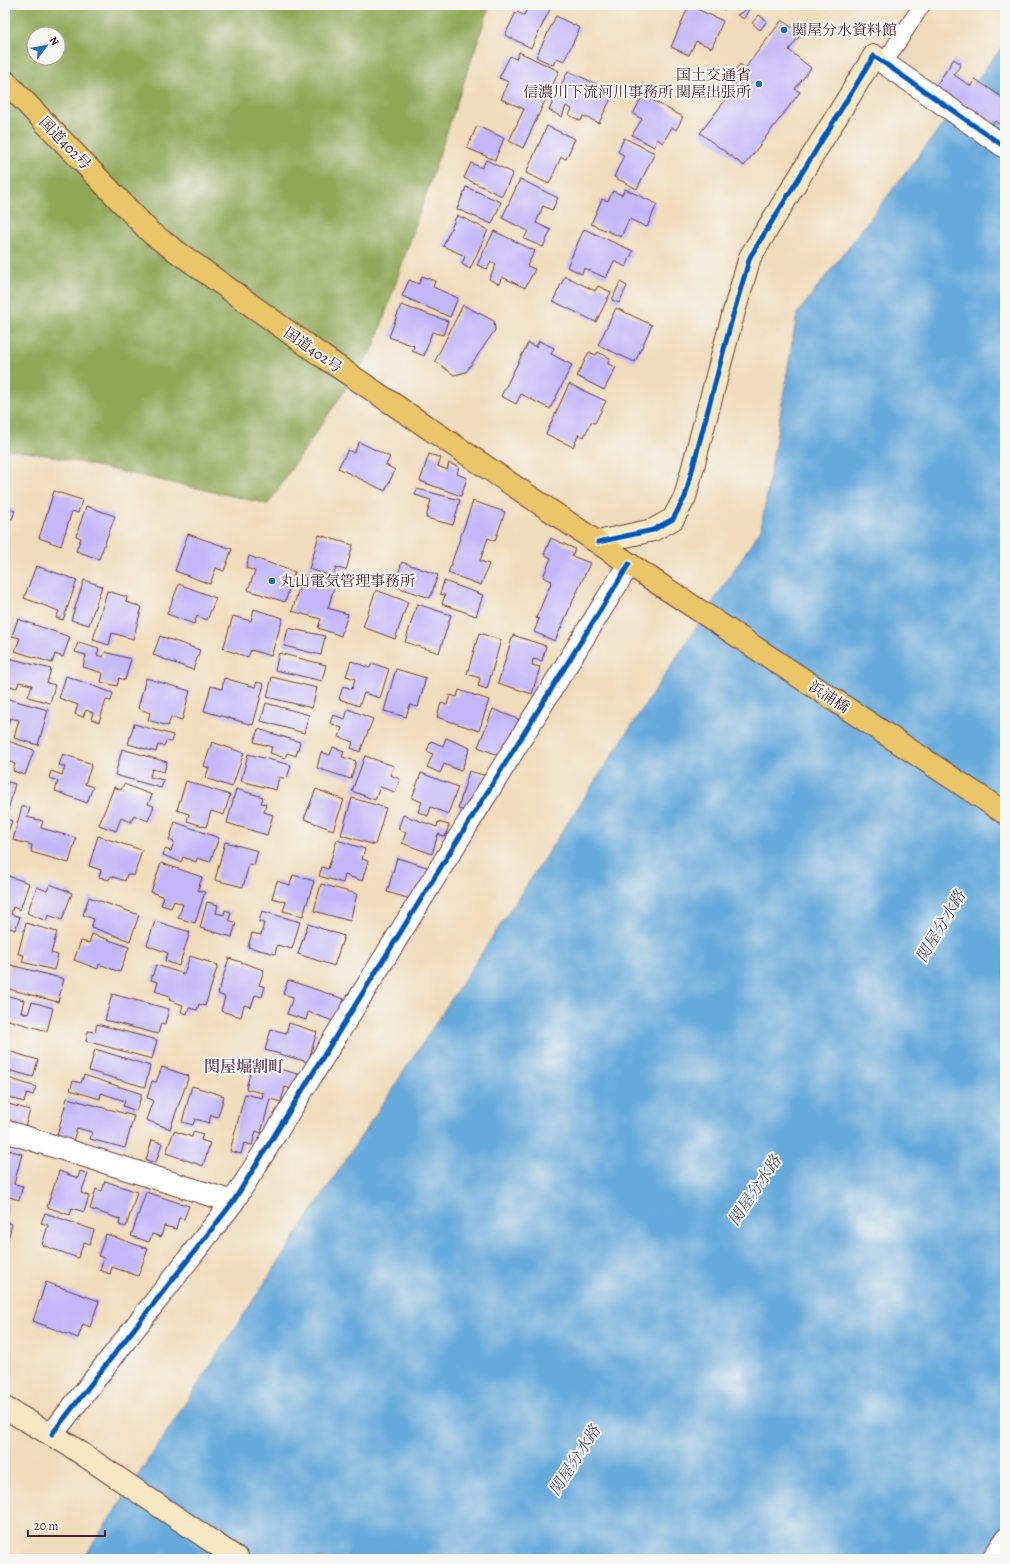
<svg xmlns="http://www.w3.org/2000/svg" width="1010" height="1564" font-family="Alegreya,'Noto Serif JP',serif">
<rect width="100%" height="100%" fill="#f6f6f2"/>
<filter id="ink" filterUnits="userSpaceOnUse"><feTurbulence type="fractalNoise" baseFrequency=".025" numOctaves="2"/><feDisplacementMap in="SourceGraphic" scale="8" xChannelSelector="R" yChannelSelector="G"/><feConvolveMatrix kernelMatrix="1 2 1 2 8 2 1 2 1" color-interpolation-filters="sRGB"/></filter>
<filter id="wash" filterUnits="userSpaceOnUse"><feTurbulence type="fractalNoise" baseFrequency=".012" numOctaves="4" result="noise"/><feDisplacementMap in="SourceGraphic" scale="16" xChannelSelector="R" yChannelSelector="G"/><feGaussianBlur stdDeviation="0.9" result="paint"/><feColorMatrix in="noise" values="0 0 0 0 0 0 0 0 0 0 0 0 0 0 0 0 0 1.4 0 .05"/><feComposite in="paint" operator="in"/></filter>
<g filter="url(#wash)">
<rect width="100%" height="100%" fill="#f0dbba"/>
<!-- forest -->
<path fill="#90a759" stroke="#6d6342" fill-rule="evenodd" d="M5 5H490L374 347 268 504 46 455 5 449ZM34 34H58V58H34Z"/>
<!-- water -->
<polygon fill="#66a9db" stroke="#586483" points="1005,43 1005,1524 981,1559 83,1559 761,529 797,314"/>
<g id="blocks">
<!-- building -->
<g fill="#c3b7f9">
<polygon points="529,5 552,5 531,48 505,35 516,12 524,15"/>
<polygon points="689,5 723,21 712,48 696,41 689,55 671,47"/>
<polygon points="720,5 732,5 724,10"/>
<polygon points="750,7 744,19 737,15"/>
<polygon points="759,15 767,21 760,30 752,23"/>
<polygon points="556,16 580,28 564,61 557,58 553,65 536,57"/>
<polygon points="782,20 801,34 789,50 811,68 795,89 800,92 744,166 700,133 737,85 729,79 740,64 745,68"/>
<polygon points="519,52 559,71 523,148 509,141 524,109 501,99 509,82 499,78 510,56 516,59"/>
<polygon points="954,59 961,64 954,75 971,86 975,79 1005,99 1005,128 995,121 989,129 933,90"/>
<polygon points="568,71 614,92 599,123 583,116 581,121 569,115 572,109 566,106 562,117 549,110"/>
<polygon points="643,95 683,117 676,130 672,127 663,143 657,139 654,147 632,135 642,119 633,114"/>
<polygon points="477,126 504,138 495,160 467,148"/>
<polygon points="547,126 575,139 566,159 561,157 549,184 526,173"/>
<polygon points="624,138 655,153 637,189 614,177 624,155 618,152"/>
<polygon points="486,160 513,173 502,196 464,178 471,163 482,168"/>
<polygon points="520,179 558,198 552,210 543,206 536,223 551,230 543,247 524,239 528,231 502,218"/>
<polygon points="466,187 501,202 492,224 457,209"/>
<polygon points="625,189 657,204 647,227 629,219 621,237 591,224 602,199 608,201 613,191 622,195"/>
<polygon points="457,215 488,230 470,269 462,264 465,256 443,246"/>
<polygon points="584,229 633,251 626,267 614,261 606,278 584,268 582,274 567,267"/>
<polygon points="494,231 535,251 527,266 535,269 525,288 502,277 499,284 489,279 496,265 491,262 487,269 477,265"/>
<polygon points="422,276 435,281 433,287 458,298 450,317 402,296 409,280 419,284"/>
<polygon points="565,276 595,291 598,286 611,292 596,322 553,301"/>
<polygon points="620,282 627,286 619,303 612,300"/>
<polygon points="401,305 448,321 443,335 432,332 424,356 412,351 414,346 389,337"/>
<polygon points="463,305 494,321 495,330 466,372 454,375 435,361"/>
<polygon points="616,308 652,325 635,362 598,345"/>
<polygon points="539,341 554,348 551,354 572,365 550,409 521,394 516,404 501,396 528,343 536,347"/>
<polygon points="589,352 596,355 598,352 610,358 608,364 616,367 604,390 577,376"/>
<polygon points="569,384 606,401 595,423 591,422 584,437 579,434 573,447 546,434"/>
<polygon points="359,442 390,457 386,465 395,470 385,491 338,468 348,450 354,453"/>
<polygon points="429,454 441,458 438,466 447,470 449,463 459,467 457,474 467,478 461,496 420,481"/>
<polygon points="417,489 460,500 453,525 426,518 431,500 415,495"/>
<polygon points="54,491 82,500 78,513 72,511 61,546 39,538"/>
<polygon points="473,501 505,512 495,541 488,538 480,561 489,564 481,585 448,573"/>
<polygon points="86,506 115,516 99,559 76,551 81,538 76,536"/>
<polygon points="5,507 15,511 12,519 5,516"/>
<polygon points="188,534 232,549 224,571 216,568 210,584 175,571"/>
<polygon points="319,535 353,545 346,570 336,568 333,576 309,569"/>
<polygon points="551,538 575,549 572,556 590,563 555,641 534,632 539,619 536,618 552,581 543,577 551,558 544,554"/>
<polygon points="5,546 8,547 5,556"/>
<polygon points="249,556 295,572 285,602 248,590 255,571 246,568"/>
<polygon points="402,562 438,575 430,598 394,586"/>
<polygon points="36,566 77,580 63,620 56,618 59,611 24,598"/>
<polygon points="303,575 335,584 328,608 348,614 341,636 318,628 321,619 292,611"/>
<polygon points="84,580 102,586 89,625 71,620"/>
<polygon points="444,581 483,595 476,616 442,604 445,595 440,594"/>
<polygon points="179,584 216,598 207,620 197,616 194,624 167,614"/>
<polygon points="376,590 408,602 395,639 363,627"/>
<polygon points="107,591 127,597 126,602 142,607 133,639 112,633 109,645 93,640"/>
<polygon points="417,604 451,615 439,653 405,642"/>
<polygon points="254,609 283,618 271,656 251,650 248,657 223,649 233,616 251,621"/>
<polygon points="18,619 70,637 63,657 55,654 52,663 15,651 20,638 12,636"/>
<polygon points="288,628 325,636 321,655 284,646"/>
<polygon points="479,633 501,640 487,689 478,686 480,678 467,674"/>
<polygon points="513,635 546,646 542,661 533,659 532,665 540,667 532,694 498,683"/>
<polygon points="160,636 200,650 193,670 153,655"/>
<polygon points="78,642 99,648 97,655 103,657 105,652 131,659 125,680 119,678 117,686 101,682 103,673 83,667 86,655 75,652"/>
<polygon points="279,653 326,665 322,681 275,670"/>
<polygon points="5,657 51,669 47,683 55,685 50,703 28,697 32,685 19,682 17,688 10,686 8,692 5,691"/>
<polygon points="351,661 370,668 372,663 389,669 380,698 364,693 359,706 339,699 343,686 352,689 355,679 346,676"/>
<polygon points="396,669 426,678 418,707 410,705 406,717 384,711"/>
<polygon points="66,676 113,693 111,701 106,700 99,722 91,719 93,713 86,710 83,717 75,714 78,705 59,698"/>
<polygon points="272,677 317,688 312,708 267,697"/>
<polygon points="146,678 190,691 182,720 171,717 168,726 148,720 150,713 138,708"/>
<polygon points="224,678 255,687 257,682 264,684 253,725 204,711 211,686 222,689"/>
<polygon points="459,690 489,700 479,731 437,717 441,703 447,705 450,695 457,697"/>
<polygon points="5,698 48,710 38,745 14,738 19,720 10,718 7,729 5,728"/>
<polygon points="266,703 309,715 304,733 261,721"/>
<polygon points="348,709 373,719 360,752 351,748 353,742 339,737 342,728 330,723 333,715 345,719"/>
<polygon points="493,709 520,720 505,758 478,747"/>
<polygon points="134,724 173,735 171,742 166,741 164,746 158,745 156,752 128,744"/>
<polygon points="258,729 300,742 296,756 287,753 285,758 270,753 272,747 254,742"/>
<polygon points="446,738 470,748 461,771 444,764 440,773 427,767 433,754 427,751 431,741 443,746"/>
<polygon points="5,740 34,750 25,775 13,771 15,764 5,760"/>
<polygon points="212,742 244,753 232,787 205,778 209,768 204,766"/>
<polygon points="333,747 344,751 342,757 356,761 351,779 317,768 321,752 330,755"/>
<polygon points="122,749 167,762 164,772 152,769 150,777 164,780 161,788 115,775"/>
<polygon points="63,754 92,764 85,784 93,787 87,803 55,791 58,781 49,778 51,771 62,775 65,767 59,765"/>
<polygon points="248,754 291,765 287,779 279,777 276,790 241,781"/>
<polygon points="365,756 394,766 390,775 400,779 395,792 380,787 375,800 352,791"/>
<polygon points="469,771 494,778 470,812 458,809"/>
<polygon points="421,773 458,787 448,814 431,807 428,816 418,812 422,802 412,798"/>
<polygon points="5,781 15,784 8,810 5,810"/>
<polygon points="186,781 230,795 224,815 211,811 206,827 187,821 189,814 177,810"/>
<polygon points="124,784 152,795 148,804 154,806 148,821 134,815 131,822 121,818 116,831 99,825 114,787 121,790"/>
<polygon points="236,789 263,797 261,803 266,804 264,812 273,815 267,835 227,823"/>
<polygon points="316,789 344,800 333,830 304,819"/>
<polygon points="352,798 386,808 375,845 341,835"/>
<polygon points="22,806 30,808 27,817 43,821 41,828 76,838 69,863 31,852 32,845 13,840"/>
<polygon points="403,815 437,827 438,822 449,825 445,837 438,834 432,854 402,843 406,832 398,829"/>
<polygon points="5,818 12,821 5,840"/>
<polygon points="175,822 219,838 210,862 197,858 196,862 183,857 181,862 163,855 165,849 171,851 174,842 169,840"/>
<polygon points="98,836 142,850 134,876 127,874 125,881 111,876 109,880 99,877 101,870 89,866"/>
<polygon points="337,840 365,849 362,859 368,861 362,881 345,875 343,883 319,876 322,867 328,869"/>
<polygon points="225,842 258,851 254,865 249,864 243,887 215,880"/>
<polygon points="397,858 427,867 417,901 387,892"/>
<polygon points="161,863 202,877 198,890 205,892 195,923 178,918 183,904 174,901 171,908 161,905 164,897 151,892"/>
<polygon points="5,875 29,883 20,910 13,907 11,914 20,917 15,930 5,926"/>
<polygon points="293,875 314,881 303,916 283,911 286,902 272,898 277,881 290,885"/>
<polygon points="50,884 72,893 62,920 48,915 46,921 27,913 37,887 47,891"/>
<polygon points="321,884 357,894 350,921 314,911"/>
<polygon points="89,897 139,915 130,941 91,927 94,919 83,915"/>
<polygon points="207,902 218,905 216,913 224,915 225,910 231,912 229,920 236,923 232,937 200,928"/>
<polygon points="262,911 300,922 292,949 277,945 275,954 248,947 252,933 261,935 264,923 259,922"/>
<polygon points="155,921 190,932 179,966 165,961 168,953 147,945"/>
<polygon points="26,923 57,932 51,953 58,955 54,970 22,962 24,955 18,954"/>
<polygon points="308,924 344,936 334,966 298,954"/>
<polygon points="92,934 129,947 120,972 99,964 98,969 74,960 81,941 89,943"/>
<polygon points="190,956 218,965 205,1006 199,1004 197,1010 189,1008 187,1014 181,1012 183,1005 169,1000 170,996 155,991 158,982 151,980 156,965 184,974"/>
<polygon points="229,958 264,970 259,985 265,987 262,997 255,995 251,1007 244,1005 241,1017 221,1011 225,997 218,994"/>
<polygon points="11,965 64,979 58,1002 5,988"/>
<polygon points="288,980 344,999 336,1022 308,1012 306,1020 287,1014 293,997 283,994"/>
<polygon points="112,994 169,1009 165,1024 161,1023 158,1034 105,1020"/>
<polygon points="5,995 24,1000 21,1012 28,1014 32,1002 53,1008 47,1031 5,1019"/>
<polygon points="289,1023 317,1032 308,1062 265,1050 271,1029 286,1033"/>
<polygon points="97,1024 157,1040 152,1059 86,1041 88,1031 95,1032"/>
<polygon points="95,1049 150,1066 145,1087 89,1071"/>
<polygon points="5,1050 38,1060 33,1077 5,1069"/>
<polygon points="253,1062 298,1074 294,1090 285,1087 281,1102 270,1099 261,1133 256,1131 252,1145 244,1143 241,1154 230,1151 245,1094 262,1098 263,1093 246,1089"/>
<polygon points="162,1067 189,1076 170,1129 146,1120 153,1100 147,1098 152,1081 156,1082"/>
<polygon points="84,1075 142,1094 136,1111 123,1106 125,1101 101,1093 100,1099 70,1090 73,1081 81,1083"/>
<polygon points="5,1077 36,1087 33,1095 27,1093 24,1102 5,1096"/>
<polygon points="192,1086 224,1096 218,1117 211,1115 209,1123 195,1119 193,1125 182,1122"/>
<polygon points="67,1098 134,1116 125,1148 90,1139 92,1132 77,1128 73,1141 57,1136"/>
<polygon points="5,1103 30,1110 25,1127 5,1121"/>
<polygon points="174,1131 192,1137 194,1131 203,1134 201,1140 210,1143 203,1166 166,1153"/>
<polygon points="152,1140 162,1143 156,1163 146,1160"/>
<polygon points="5,1149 22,1154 14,1184 23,1186 19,1200 5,1196"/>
<polygon points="59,1171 78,1178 80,1171 88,1174 81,1193 89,1196 84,1212 72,1208 70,1215 47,1207"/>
<polygon points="105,1181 137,1192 126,1227 119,1225 120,1219 90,1209 96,1189 102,1191"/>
<polygon points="146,1192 189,1206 184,1219 179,1218 176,1229 164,1226 161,1237 152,1234 149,1242 131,1236"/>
<polygon points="5,1203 9,1204 6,1219 5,1219"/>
<polygon points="45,1213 94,1230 90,1244 84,1242 78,1258 42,1245 48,1225 41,1223"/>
<polygon points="5,1222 12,1224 7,1243 5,1243"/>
<polygon points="106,1234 148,1249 138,1276 112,1267 110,1274 100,1270 104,1258 98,1256"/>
<polygon points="46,1282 99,1301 90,1327 83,1324 78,1338 33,1321"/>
</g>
</g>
</g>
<g filter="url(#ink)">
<use href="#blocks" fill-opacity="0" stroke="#633b40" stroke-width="1"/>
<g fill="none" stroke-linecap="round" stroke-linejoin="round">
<!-- lane casing -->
<g stroke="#633b40" stroke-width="18">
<g id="lane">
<polyline points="884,63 922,5"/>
<polyline points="989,1559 1005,1536"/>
</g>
</g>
<!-- street casing -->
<g stroke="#633b40" stroke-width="24">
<g id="street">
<polyline points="874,56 1005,147"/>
<polyline points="5,1131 233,1202"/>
<polyline points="52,1434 233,1202 629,564"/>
</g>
</g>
<!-- secondary casing -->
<g stroke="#633b40" stroke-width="24">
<g id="secondary">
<polyline points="598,542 653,530 673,519 685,497 733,315 750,257 874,56"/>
<polyline points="5,1408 69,1445 238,1559"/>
</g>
</g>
<!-- highway casing -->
<g stroke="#633b40" stroke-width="24">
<polyline id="highway" points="5,81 151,233 322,356 653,580 1005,813"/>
</g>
<!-- lane -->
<use href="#lane" stroke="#fff" stroke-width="16"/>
<!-- street -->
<use href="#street" stroke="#fff" stroke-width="22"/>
<!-- secondary -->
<use href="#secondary" stroke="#f7e8c3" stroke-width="22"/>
<!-- highway -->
<use href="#highway" stroke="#ebc669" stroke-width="22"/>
<!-- cycleway casing -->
<g stroke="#f6f6f2" stroke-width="8">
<g id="cycleway">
<polyline points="598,542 653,530 673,519 685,497 733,315 750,257 874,56 1005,147"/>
<polyline points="52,1434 233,1202 629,564"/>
</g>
</g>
<!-- cycleway -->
<use href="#cycleway" stroke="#0057b8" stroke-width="5"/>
</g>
</g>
<!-- markers -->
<g fill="#1f6fb2" stroke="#f6f6f2" stroke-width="1.5">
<circle cx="784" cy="30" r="4"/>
<circle cx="759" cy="84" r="4"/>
<circle cx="272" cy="581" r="4"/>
</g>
<g text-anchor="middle" stroke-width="4" stroke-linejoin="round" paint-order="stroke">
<!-- poi labels -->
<g font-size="15" fill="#4a1f2b" stroke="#f6f6f2" text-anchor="start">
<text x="792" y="35">関屋分水資料館</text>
<text x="751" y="80" text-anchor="end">国土交通省<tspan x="751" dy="17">信濃川下流河川事務所 関屋出張所</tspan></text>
<text x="280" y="586">丸山電気管理事務所</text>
</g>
<!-- street labels -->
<g font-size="15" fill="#4a1f2b" stroke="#f6f6f2">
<text transform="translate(65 143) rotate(46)" y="5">国道402号</text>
<text transform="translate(313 350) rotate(35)" y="5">国道402号</text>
<text transform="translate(829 697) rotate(33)" y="5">浜浦橋</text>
</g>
<!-- water labels -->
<g font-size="16" font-style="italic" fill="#555671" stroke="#f6f6f2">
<text transform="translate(940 926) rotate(-59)" y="6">関屋分水路</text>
<text transform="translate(754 1190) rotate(-56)" y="6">関屋分水路</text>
<text transform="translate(574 1460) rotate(-57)" y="6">関屋分水路</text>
</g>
<!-- neighbourhood labels -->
<g font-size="16" font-weight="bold" fill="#745473" stroke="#f6f6f2">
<text x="244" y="1072">関屋堀割町</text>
</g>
</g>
<!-- margin -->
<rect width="1010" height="1564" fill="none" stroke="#f6f6f2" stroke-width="20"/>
<!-- north arrow -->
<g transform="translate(46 46) rotate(58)"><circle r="19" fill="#f6f6f2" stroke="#b1a0a2"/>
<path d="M0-3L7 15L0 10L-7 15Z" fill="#1f6fb2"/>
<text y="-6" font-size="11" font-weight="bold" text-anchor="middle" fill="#4a1f2b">N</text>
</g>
<!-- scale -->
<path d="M28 1530v6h77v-6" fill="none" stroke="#4a1f2b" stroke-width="2"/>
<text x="34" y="1530" font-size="12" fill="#4a1f2b" stroke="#f6f6f2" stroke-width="3" paint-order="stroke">20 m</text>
</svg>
